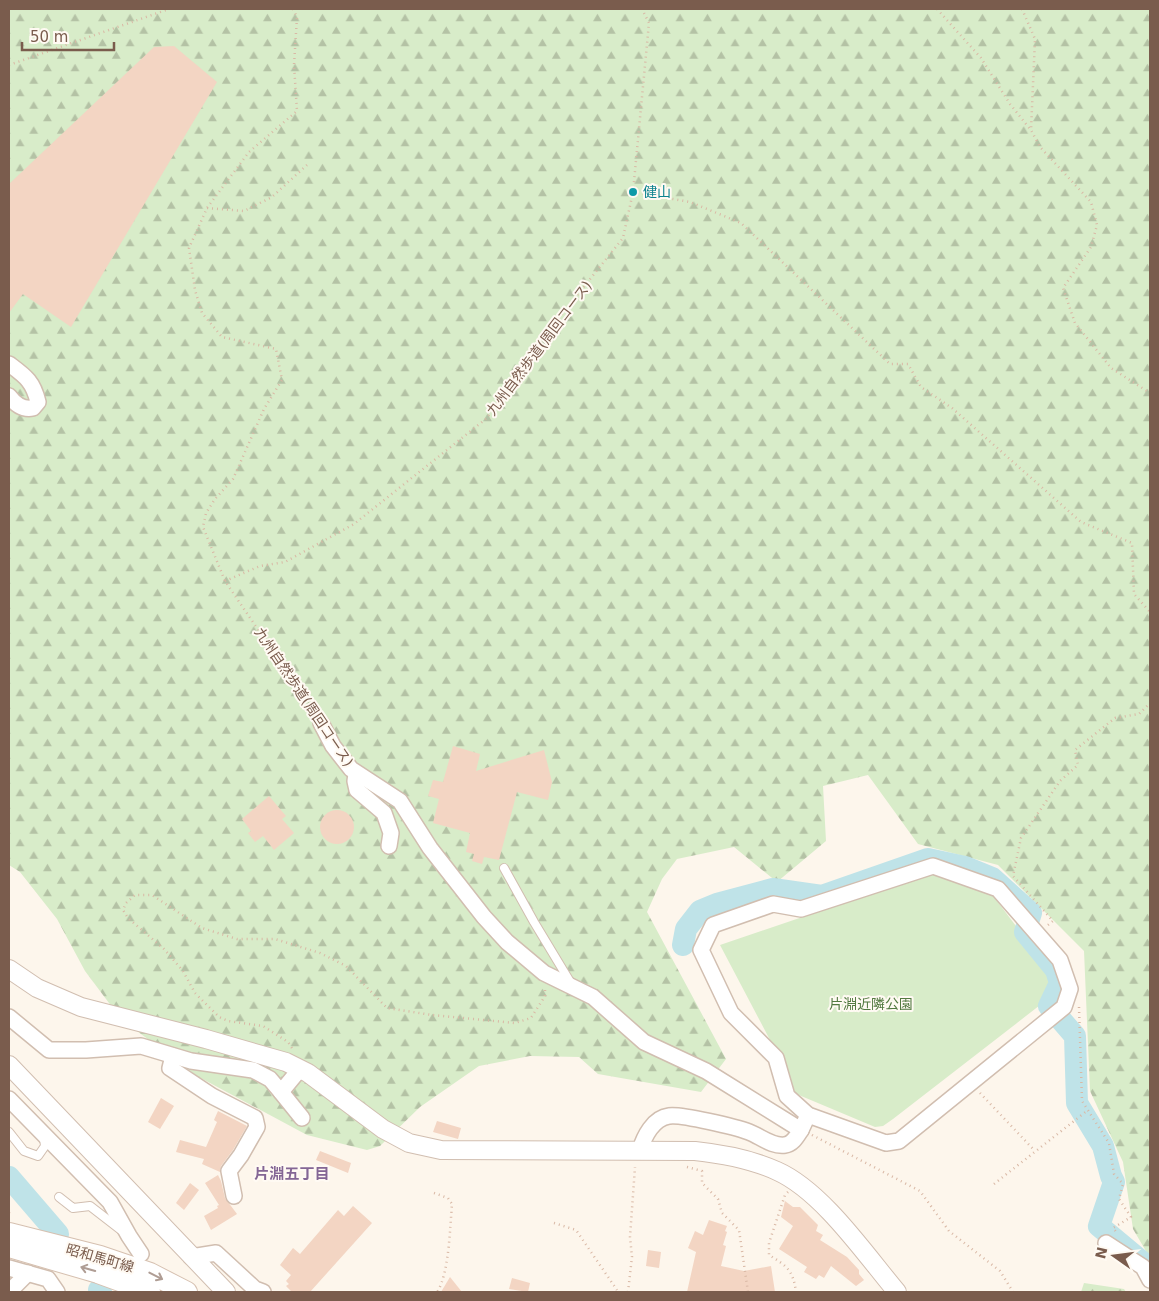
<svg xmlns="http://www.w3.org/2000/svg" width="1159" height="1301" font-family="'DejaVu Sans','Noto Sans JP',sans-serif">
<defs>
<pattern id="forest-firs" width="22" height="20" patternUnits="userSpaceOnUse" patternTransform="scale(1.25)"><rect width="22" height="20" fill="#d8ecc9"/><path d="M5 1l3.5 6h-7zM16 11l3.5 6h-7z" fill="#b4c2a5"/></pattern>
</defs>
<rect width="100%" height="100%" fill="#fdf6ec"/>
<!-- forest -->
<g fill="url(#forest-firs)">
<polygon points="9,9 1150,9 1150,1258 1133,1229 1123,1162 1090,1091 1084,951 998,865 918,844 868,775 823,786 826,841 777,882 734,847 677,859 662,879 647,912 726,1059 701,1092 598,1074 579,1057 530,1056 479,1066 420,1107 380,1146 367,1150 307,1135 197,1076 121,1019 85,971 57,919 20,872 9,865"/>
<polygon points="1084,1283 1124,1289 1126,1292 1081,1292"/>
</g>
<!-- green -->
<polygon fill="#d8ecc9" points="932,873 991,893 1049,970 1052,987 1044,1002 893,1119 883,1126 875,1127 794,1093 780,1059 720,945"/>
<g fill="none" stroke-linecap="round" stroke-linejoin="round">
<!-- river -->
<g stroke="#bfe3e8" stroke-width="22">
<polyline points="683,945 686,929 700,911 717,904 773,889 822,896 928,859 965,867 992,878 1031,913 1025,932 1056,970 1060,983 1049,1006 1075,1036 1077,1103 1103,1146 1111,1176 1114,1182 1099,1226 1141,1261"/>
<polyline points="9,1177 58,1234"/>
<polyline points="99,1290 101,1292"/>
</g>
</g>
<!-- building -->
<g fill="#f3d5c3">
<polygon points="174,46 217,82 71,327 23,294 9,313 9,184 154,47"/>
<polygon points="453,746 480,754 476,771 544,750 552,782 548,800 517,792 499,860 484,857 482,864 472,861 474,854 466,852 470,833 433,823 439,799 428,796 433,780 443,782"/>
<polygon points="269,796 286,816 282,819 294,833 274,850 263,836 255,842 248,833 251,831 242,819"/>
<circle cx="337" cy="827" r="17"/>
<polygon points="161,1098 174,1106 160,1129 148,1122"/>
<polygon points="218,1111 247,1126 233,1150 221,1166 220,1172 202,1164 204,1159 176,1152 180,1140 206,1147 217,1122 214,1120"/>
<polygon points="437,1121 461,1128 458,1139 433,1132"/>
<polygon points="320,1151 351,1163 348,1173 316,1160"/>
<polygon points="218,1175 221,1181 225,1198 237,1214 211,1230 204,1216 218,1208 217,1206 219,1205 205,1183"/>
<polygon points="190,1183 199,1190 184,1210 176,1203"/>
<polygon points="785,1201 793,1207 800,1207 818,1225 816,1231 823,1235 820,1240 847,1257 859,1270 859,1274 864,1280 856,1286 831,1266 824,1278 819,1275 816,1279 804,1272 807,1267 779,1249 793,1226 781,1217"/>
<polygon points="353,1206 372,1223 310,1292 292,1292 286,1286 289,1284 286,1281 291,1275 280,1265 293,1248 300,1254 338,1210 344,1216"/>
<polygon points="709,1220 727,1226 725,1231 727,1232 723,1245 726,1246 721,1266 744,1271 771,1266 775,1292 687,1292 696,1252 688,1248 695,1231 703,1235"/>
<polygon points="648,1250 661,1252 659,1268 646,1266"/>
<polygon points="450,1277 462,1292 441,1292"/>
<polygon points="512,1278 530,1283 528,1292 509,1289"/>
</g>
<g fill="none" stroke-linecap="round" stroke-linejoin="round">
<!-- service casing -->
<g stroke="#d1beb0" stroke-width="10">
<g id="service">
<polyline points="504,868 534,922 572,985"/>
<polyline points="9,1132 24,1151 38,1156 45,1146 44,1138"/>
<polyline points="59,1197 73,1208 90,1206 121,1230"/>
</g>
</g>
<!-- minor casing -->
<g stroke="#d1beb0" stroke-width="18">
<g id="minor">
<path d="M9 364C25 376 33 381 38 402L33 408C23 410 15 404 9 396"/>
<polyline points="321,723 333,746 351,769 400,801 430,848 484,917 507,942 544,973 593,997 644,1042 706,1071 801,1130 808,1115"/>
<polyline points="356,774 355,781 357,790 384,813 391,833 389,846"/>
<polygon points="933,866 998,889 1060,960 1070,989 1064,1007 899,1141 886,1143 808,1115 787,1096 776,1058 731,1013 701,950 713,925 773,904 801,909"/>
<polyline points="9,1017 49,1050 86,1050 141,1046 191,1061 253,1070 270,1079 281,1092 300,1069"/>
<polyline points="173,1056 170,1068 212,1096 255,1118 257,1127 241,1155 229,1171 234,1196"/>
<polyline points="281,1092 302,1118"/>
<polyline points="9,1099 110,1202 129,1236 141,1254"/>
<path d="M640 1150C644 1137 653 1118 669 1116 681 1114 736 1127 749 1132 760 1136 772 1147 785 1145 793 1144 797 1136 801 1130"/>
<polyline points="1106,1243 1143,1267 1150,1280"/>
<polyline points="191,1257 216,1253 255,1289 263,1292"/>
<polyline points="9,1268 48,1279 57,1292"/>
<polyline points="9,1292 28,1273"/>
</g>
</g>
<!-- tertiary casing -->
<g stroke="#d1beb0" stroke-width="20">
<g id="tertiary">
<path d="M9 969 37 988 81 1007 206 1039 286 1062 308 1073 383 1129 409 1143 441 1150 695 1151C723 1154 751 1159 777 1171 822 1191 865 1254 897 1292"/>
<polyline points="9,1065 226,1292"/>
</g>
</g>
<!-- secondary casing -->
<g stroke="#d6c0b0" stroke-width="22">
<g id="secondary">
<polyline points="9,1233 100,1256 150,1273 187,1292"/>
<polyline points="9,1247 98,1273 150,1292"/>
</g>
</g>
<!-- path -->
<g stroke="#d9b8a5" stroke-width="2.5" stroke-dasharray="1 4" stroke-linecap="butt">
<polyline points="293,9 297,17 294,65 297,111 249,152 207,208 189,248 195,290 202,313 222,337 276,349 282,380 264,409 233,479 215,499 206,513 203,527 225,581 314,712"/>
<polyline points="937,9 981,58 1010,104 1030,129"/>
<polyline points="1022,9 1035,39 1031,130 1040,147 1091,202 1097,225 1091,247 1063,288 1075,323 1111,368 1150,393"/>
<polyline points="9,65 169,9"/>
<polyline points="633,192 690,202 741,223 890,364 908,364 921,387 952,408 1081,522 1132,543 1134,594 1150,612"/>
<polyline points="207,208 244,211 272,197 307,165"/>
<polyline points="225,581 260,566 285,562 354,524 487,418 550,329 623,238 633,192 649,23 642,9"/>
<polyline points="1048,925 1053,921 1013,876 1021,838 1060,781 1078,765 1075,750 1115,718 1139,714 1150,703"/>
<polyline points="1079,1007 1082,1101 1109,1143 1114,1174 1123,1184 1119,1199 1131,1217 1113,1228 1118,1234"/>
<polyline points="292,1048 288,1042 263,1026 228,1021 219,1017 195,993 183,971 164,949 128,918 123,910 126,903 135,895 152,895 202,928 237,939 275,939 320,953 346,966 387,1008 432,1015 515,1023 531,1018 545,996 545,987"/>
<polyline points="980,1093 1035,1151"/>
<polyline points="812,1135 920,1191 949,1231 1000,1271 1013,1292"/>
<polyline points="687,1167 702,1171 702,1183 718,1199 722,1213 739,1230 748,1292"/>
<polyline points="994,1184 1088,1110"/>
<path d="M788 1192 785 1195 769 1243V1255C787 1266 793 1270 796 1292"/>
<path d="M434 1193 448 1198 452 1204C450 1227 449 1275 437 1292"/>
<polyline points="9,1213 10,1214"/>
<polyline points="554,1223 576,1230 617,1290"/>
<polyline points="628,1292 632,1257 630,1237 635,1167"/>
</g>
<!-- service -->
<use href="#service" stroke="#fff" stroke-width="8"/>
<!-- minor -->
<use href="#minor" stroke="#fff" stroke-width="15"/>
<!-- tertiary -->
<use href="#tertiary" stroke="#fff" stroke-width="18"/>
<!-- secondary -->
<use href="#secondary" stroke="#fff" stroke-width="20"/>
</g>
<!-- one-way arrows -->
<defs><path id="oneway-shaft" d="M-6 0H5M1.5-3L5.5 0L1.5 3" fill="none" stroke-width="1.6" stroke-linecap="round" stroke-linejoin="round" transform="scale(1.25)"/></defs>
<g stroke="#af9d94">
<use href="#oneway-shaft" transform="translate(88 1269) rotate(-164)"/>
<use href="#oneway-shaft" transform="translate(156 1276) rotate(27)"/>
</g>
<!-- markers -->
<circle fill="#0f9aa8" stroke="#fffaf3" stroke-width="2" cx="633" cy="192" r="5"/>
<g text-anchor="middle" stroke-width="4" stroke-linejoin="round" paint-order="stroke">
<!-- culture labels -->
<g font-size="14" fill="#0d838f" stroke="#fffaf3" text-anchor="start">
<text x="643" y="197">健山</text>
</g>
<!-- street labels -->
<g font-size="14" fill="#7a5c4d" stroke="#fffaf3">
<text transform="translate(539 348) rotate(-53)" y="5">九州自然歩道(周回コース)</text>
<text transform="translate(304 697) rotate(56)" y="5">九州自然歩道(周回コース)</text>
<text transform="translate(100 1258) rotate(16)" y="5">昭和馬町線</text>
</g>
<!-- park labels -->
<g font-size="14" fill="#537a41" stroke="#fffaf3">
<text x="871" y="1009">片淵近隣公園</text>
</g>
<!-- neighbourhood labels -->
<g font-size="15" font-weight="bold" fill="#846695" stroke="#fffaf3">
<text x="292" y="1179">片淵五丁目</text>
</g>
</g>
<!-- border -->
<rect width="1159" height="1301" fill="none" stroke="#7a5c4d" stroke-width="20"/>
<!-- north arrow -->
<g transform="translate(1114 1256) rotate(284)" stroke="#fffaf3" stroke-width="4" paint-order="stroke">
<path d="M0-4L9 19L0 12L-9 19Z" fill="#7a5c4d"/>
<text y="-8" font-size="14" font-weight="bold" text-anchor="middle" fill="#7a5c4d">N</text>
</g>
<!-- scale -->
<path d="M22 42v8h92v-8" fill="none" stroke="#7a5c4d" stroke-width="2.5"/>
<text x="30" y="42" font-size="15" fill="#7a5c4d" stroke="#fffaf3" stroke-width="4" paint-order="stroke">50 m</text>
</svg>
